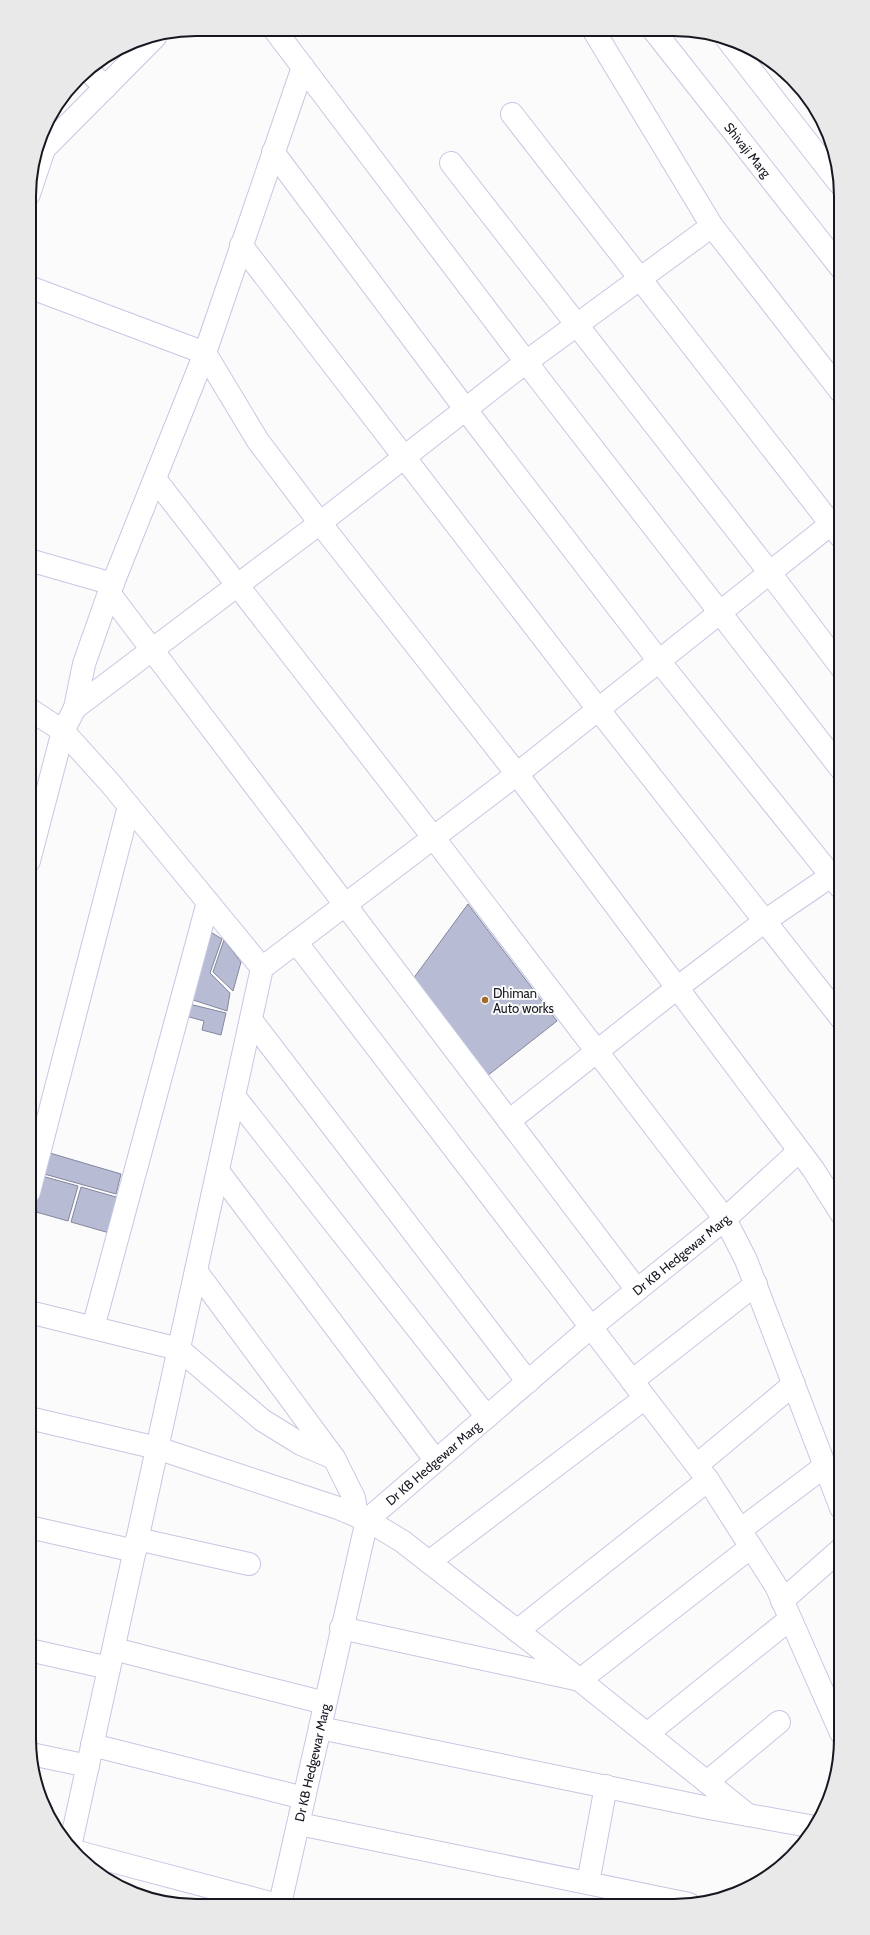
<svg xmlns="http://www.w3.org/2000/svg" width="870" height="1935" font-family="Cabin,sans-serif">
<rect width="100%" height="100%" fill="#fbfbfb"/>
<!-- building -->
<g fill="#b7bbd4" stroke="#84869f">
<polygon points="468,904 557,1021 487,1076 413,979"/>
<polygon points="209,931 222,939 210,973 230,993 227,1011 187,998"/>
<polygon points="224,940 241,962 233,991 213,972"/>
<polygon points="185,1003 226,1013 221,1035 202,1030 204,1021 182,1015"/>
<polygon points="43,1151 121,1174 116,1194 37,1172"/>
<polygon points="38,1175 78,1186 68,1221 29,1210"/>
<polygon points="81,1187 123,1199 113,1234 71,1222"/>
</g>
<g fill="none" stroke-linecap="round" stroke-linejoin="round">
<!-- street casing -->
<g stroke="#c5c8e2" stroke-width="24">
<g id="street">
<polyline points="274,29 526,362 841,769"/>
<polyline points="594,31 712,226 841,392"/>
<polyline points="87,70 106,87"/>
<polyline points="512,114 841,537"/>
<polyline points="273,152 466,410 659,661 841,888"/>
<polyline points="451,163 770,573 841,667"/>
<polyline points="241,245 598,709 841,1018"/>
<polyline points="29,287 205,353 258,441 320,523 517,774 813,1169 841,1213"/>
<polyline points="155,479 433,837 725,1219 746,1260 841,1508"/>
<polyline points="29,560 113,584"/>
<polyline points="109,593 637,1290"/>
<polyline points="75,708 84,664 109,593 205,353 303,67"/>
<polyline points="29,709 63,731 110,783 262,968"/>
<polyline points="29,861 63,731 75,708 320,523 526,362 712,226"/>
<polyline points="296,942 708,1480 776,1586 841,1733"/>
<polyline points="251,1020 528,1382"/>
<polyline points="234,1096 487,1417"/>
<polyline points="509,1121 677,988 765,921 841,869"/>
<polyline points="218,1171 436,1461"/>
<polyline points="29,1192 129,806"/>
<polyline points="196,1271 334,1458 354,1498 357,1516"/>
<polyline points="29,1312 179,1349 262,1420 301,1444 334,1458"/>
<polyline points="93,1328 208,902"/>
<polyline points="632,1381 756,1284"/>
<polyline points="29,1418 157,1448 338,1508 367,1520 402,1541 551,1657 748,1815"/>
<polyline points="697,1465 794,1384"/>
<polyline points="29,1527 135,1551"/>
<polyline points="740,1530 825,1466"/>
<polyline points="137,1539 249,1564"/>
<polyline points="429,1562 645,1398"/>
<polyline points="782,1601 841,1549"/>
<polyline points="341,1628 580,1680 751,1547"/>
<polyline points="517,1631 708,1480"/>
<polyline points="114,1649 325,1703"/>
<polyline points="29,1650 109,1668"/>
<polyline points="320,1728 709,1808 815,1827"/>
<polyline points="647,1734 790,1619"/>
<polyline points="92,1745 304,1798"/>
<polyline points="31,1754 88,1766"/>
<polyline points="707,1782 779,1722"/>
<polyline points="299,1824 689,1904"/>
<polyline points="70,1847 262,968 517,774 841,516"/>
<polyline points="74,1851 274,1904"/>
<polyline points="588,1883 606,1786"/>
<path id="s1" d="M280 1904 367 1520 590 1328 725 1219 799 1151"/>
</g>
</g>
<!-- secondary casing -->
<g stroke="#c5c8e2" stroke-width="24">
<g id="secondary">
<path id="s2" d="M655 32 841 268"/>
<polyline points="727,39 839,183"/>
<polyline points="29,194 44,149 155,37"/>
</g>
</g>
<!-- street -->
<use href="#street" stroke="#fff" stroke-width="22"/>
<!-- secondary -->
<use href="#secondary" stroke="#fff" stroke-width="22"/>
</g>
<!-- markers -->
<circle fill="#a16c24" stroke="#fbfbfb" stroke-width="1.5" cx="485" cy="1000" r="4"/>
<g text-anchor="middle" stroke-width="4" stroke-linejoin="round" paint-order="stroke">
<!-- street labels -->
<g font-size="13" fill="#161720" stroke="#fbfbfb">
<text dy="5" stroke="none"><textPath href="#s2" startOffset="150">Shivaji Marg</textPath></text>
<text dy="5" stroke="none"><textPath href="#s1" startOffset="805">Dr KB Hedgewar Marg</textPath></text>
<text dy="5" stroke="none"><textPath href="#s1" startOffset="481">Dr KB Hedgewar Marg</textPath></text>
<text dy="5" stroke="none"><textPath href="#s1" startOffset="145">Dr KB Hedgewar Marg</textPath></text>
</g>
<!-- poi labels -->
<g font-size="13" fill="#161720" stroke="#fbfbfb" text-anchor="start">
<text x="493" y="998">Dhiman<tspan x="493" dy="15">Auto works</tspan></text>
</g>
</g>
<!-- crop -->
<path d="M0 0H870V1935H0ZM196 36H674A160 160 0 0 1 834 196V1739A160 160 0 0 1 674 1899H196A160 160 0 0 1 36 1739V196A160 160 0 0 1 196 36Z" fill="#e9e9e9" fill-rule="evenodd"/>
<path fill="none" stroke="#161720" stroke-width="2" d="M196 36H674A160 160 0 0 1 834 196V1739A160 160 0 0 1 674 1899H196A160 160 0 0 1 36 1739V196A160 160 0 0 1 196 36Z"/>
</svg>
